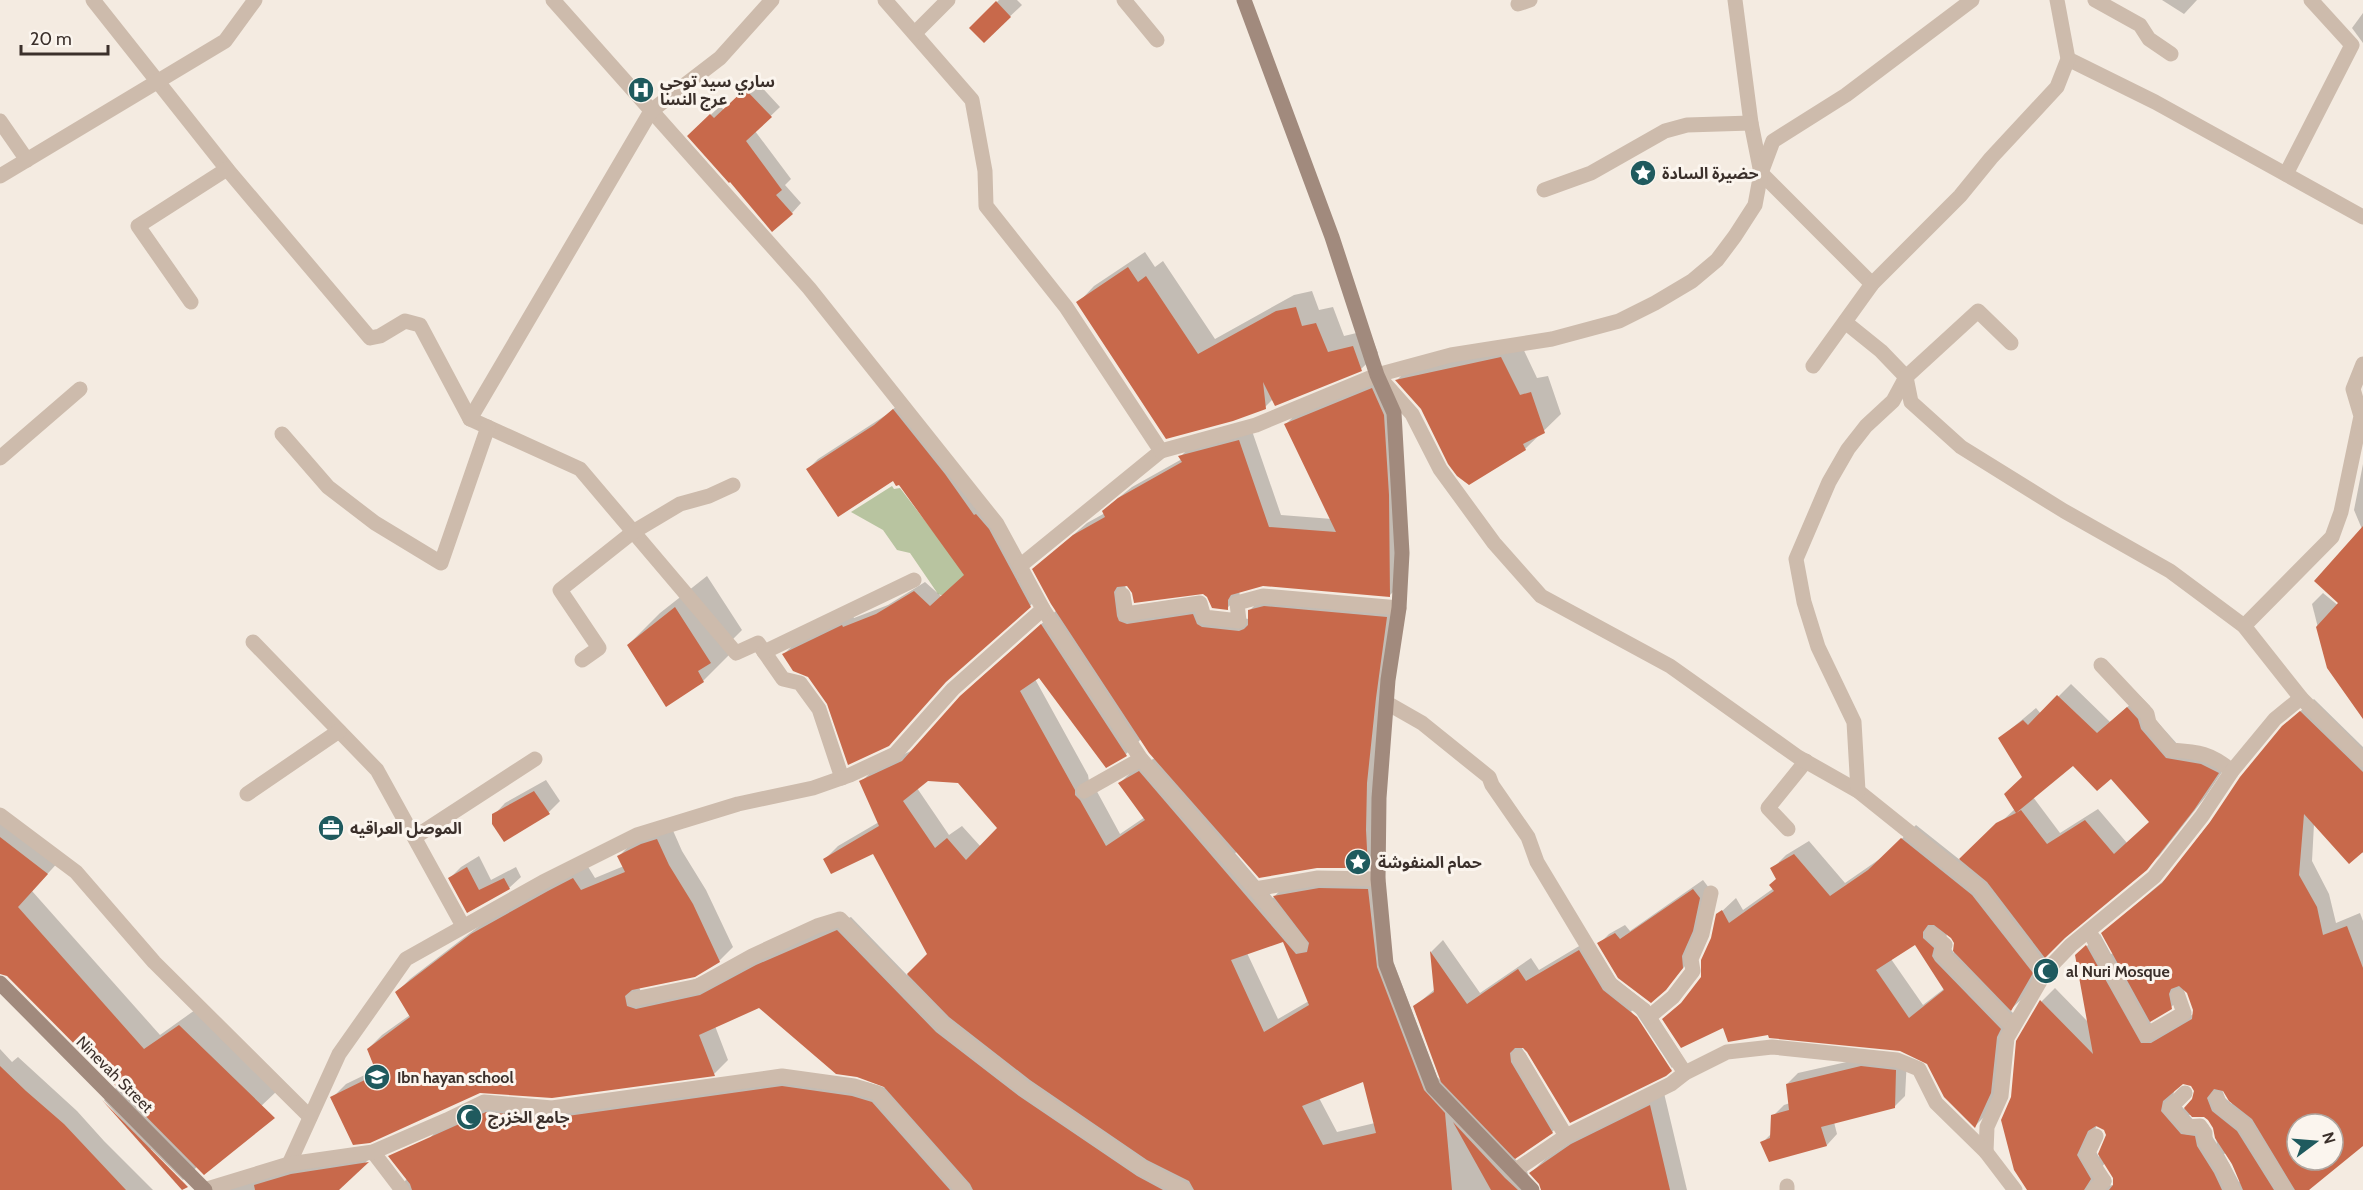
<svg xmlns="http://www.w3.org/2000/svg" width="2363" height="1190" font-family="Cabin,'Noto Sans Arabic',sans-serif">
<rect width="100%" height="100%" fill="#f4ebe1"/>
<!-- green -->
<polygon fill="#b8c4a0" points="892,486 894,489 900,488 997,615 938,594 910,553 897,550 883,530 851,512"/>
<!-- shadow -->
<g fill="#0003" fill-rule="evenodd">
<polygon points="999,0 1017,0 1022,5 984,41 971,28"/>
<polygon points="2162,0 2197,0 2184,14"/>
<polygon points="2363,13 2363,43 2352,28"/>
<polygon points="755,80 780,107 755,131 791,179 785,185 801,203 792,213 730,180 689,136 720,106 724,110"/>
<polygon points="1145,252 1155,267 1163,261 1215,339 1294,295 1312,291 1319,310 1333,307 1344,336 1369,330 1378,353 1361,369 1276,405 1273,399 1265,407 1078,303 1094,286"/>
<polygon points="1519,340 1537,378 1548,376 1561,414 1525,449 1422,408 1397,380 1414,363"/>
<path d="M1384 376 1401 584 1389 596 1263 585 1239 591 1240 596 1227 608 1203 592 1132 588 1125 585 1130 608 1205 602 1209 612 1215 615 1249 619V611L1262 598 1399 605 1380 854 1368 866 1237 852 1235 853 1273 898 1288 882 1381 875 1390 953 1437 1077 1444 1083 1414 1007 1435 989 1431 952 1443 940 1480 993 1531 958 1539 970 1591 939 1615 978 1649 1005 1683 1057 1672 1068 1634 1010 1631 1011 1669 1069H1672L1665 1074 1529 1051 1519 1043 1564 1120 1552 1132 1514 1158 1527 1171 1532 1190H396L407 1179 427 1141 441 1126 501 1099 568 1105 797 1073 866 1082 886 1088 759 1006 715 1026 728 1060 714 1074 484 1091 332 1098 346 1084 377 1069 368 1049 382 1035 410 1015 397 992 410 979 487 920 587 865 595 878 624 866 619 856 633 842 671 826 682 851 706 890 733 947 719 961 639 987 641 992 651 995 772 951 851 917 907 975 929 954 874 852 825 859 838 846 879 822 861 782 875 768 915 749 976 682 1057 610 1034 569 1087 523 1105 513 1117 499 1132 487 1182 459 1180 457 1192 445 1251 428 1281 515 1332 519 1286 424 1298 412ZM1040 676 1106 766 1126 754 1141 739 1155 758 1133 770 1120 783 1145 817 1120 834 1094 786 1089 781 1088 775 1035 679ZM928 779 959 781 999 829 981 847 962 826 949 835 917 788ZM1284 940 1309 1001 1278 1019 1247 953ZM1364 1080 1375 1123 1337 1132 1319 1098Z"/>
<polygon points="904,400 1040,595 1030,606 828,703 809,676 784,654 794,644 853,616 854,618 888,605 925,582 942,597 966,575 899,483 893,479 808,469 818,459 886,415"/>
<polygon points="2363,464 2363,565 2362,529 2354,510"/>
<polygon points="707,576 742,630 730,642 735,649 703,681 628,645 660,613"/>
<polygon points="2323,593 2363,626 2363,717 2328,667 2312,604"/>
<path d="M2071 684 2110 722 2140 696 2150 706 2153 717 2179 746 2230 760 2206 796 2159 856 2066 935 2044 956 2046 959 2025 996 2010 1010 2014 1014 2005 1078 1989 1112 1975 1126 1928 1063 1901 1050 1664 1019 1687 998 1702 977 1718 915 1736 898 1743 910 1774 888 1777 878 1772 869 1786 855 1809 841 1845 883 1884 856 1916 825 1960 860 2015 809 2023 777 2000 738 2036 708 2041 714ZM2073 764 2111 777 2151 821 2127 843 2098 809 2060 833 2033 797ZM1947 932 1956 943 1954 953 1946 941ZM1916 942 1945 988 1923 1005 1891 959Z"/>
<path d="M2314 699 2363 747V853L2314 824 2312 861 2329 894 2336 923 2360 913 2363 921V1144L2306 1190H2029L2012 1097 2018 1042 2042 1001 2055 988 2089 1023 2076 956 2100 934 2111 954 2114 953 2103 933 2168 877 2283 727ZM2182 983 2188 992 2195 1013 2165 1031H2155L2149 1020 2171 1007 2185 994ZM2183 1082 2192 1084 2196 1091 2194 1100 2184 1109 2173 1096 2175 1088ZM2223 1088 2232 1104 2225 1098 2222 1089ZM2189 1115 2205 1116 2214 1127 2217 1144 2210 1133 2208 1124 2194 1121ZM2297 1124H2333V1160H2297ZM2097 1125 2105 1129 2107 1135 2099 1157 2090 1141ZM2226 1153 2241 1181 2239 1182 2224 1154ZM2105 1163 2115 1181 2114 1185 2104 1186 2098 1172Z"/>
<polygon points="546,780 560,801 549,812 494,815 505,803"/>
<polygon points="0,817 61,859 32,891 160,1035 195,1010 277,1091 183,1180 151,1149 149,1151 104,1100 118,1086 8,975 0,973"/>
<polygon points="479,856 491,880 516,867 521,877 509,888 468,911 450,878 461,867"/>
<polygon points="1703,880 1709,888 1692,958 1665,989 1599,944 1609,934 1625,925 1630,931"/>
<polygon points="0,1049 12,1062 18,1057 77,1111 104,1141 153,1190 0,1190"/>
<polygon points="1873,1056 1907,1059 1905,1096 1894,1107 1834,1122 1837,1134 1827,1145 1770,1160 1762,1143 1772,1133 1773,1116 1784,1105 1790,1103 1787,1084 1798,1073"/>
<polygon points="1664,1093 1687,1190 1542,1190 1541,1183 1531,1173 1545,1159 1586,1131"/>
<polygon points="381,1148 336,1190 229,1190 239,1180"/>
</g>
<!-- building -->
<g fill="#c8694b" fill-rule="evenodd">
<polygon points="996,1 1011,17 984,43 969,28"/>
<polygon points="745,89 772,117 746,141 782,190 776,195 793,214 772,232 730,182 729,183 687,136 710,114 714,118"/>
<polygon points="1128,267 1138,282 1146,276 1198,354 1276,311 1296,307 1302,326 1316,323 1328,352 1353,346 1362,371 1275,406 1263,382 1266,409 1233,421 1166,439 1076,302"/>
<polygon points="1501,357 1520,395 1531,392 1545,433 1523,444 1526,450 1469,485 1457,476 1448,464 1421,409 1395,380"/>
<polygon points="1372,388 1384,415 1389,495 1390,597 1263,586 1231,595 1228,600 1228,610 1212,608 1207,597 1203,594 1134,603 1132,593 1127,586 1117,587 1114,592 1117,616 1119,621 1127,624 1193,614 1197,624 1202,627 1239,631 1244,629 1248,625 1248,610 1264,606 1387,617 1376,698 1367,783 1366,830 1368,868 1317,868 1259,878 1149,753 1051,604 1032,569 1073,535 1105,517 1102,511 1118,498 1182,462 1178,456 1239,440 1269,527 1336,532 1284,424"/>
<polygon points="893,409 945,474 974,515 976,514 989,529 1031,607 946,682 889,746 848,765 827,704 808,677 793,671 782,654 842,625 843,627 876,614 914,591 930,606 964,575 899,485 896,486 893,481 838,517 806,469 874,425"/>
<polygon points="2363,526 2363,719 2327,668 2316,627 2338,603 2314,581"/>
<polygon points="675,607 711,663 698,671 704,682 666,707 627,645"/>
<path d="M1041 624 1127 756 1106 768 1039 678 1020 691 1075 790V795L1080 800 1106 846 1145 820 1118 783 1139 771 1296 954 1307 952 1309 943 1273 896 1319 888 1368 889 1377 967 1424 1090 1445 1113 1452 1190H1194L1189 1181 1147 1160 1030 1080 949 1017 907 974 927 954 873 854 831 874 823 859 879 826 859 781 902 761 960 696ZM928 781 958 783 997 828 966 860 947 838 935 848 903 801ZM1283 942 1309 1005 1264 1032 1231 960ZM1363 1082 1376 1133 1323 1145 1302 1106Z"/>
<path d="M2057 695 2097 733 2127 707 2138 719 2141 729 2166 758 2201 764 2219 773 2194 810 2147 870 2065 938 2045 958 1987 882 1959 859 1996 823 2016 813 2004 794 2022 777 1998 738 2023 720 2028 725ZM2073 766 2097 791 2111 779 2149 822 2114 854 2085 820 2047 844 2021 810 2016 813Z"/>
<path d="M2300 711 2363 772V852L2349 864 2304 814 2299 875 2317 907 2323 935 2347 926 2363 968V1146L2309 1190H2295L2252 1119 2229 1101 2223 1091 2214 1089 2207 1098 2212 1111 2237 1131 2274 1190H2243L2232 1164 2215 1138 2213 1128 2208 1120 2204 1117H2192L2184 1108 2192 1099 2194 1091 2191 1086 2183 1084 2163 1101 2161 1111 2181 1134 2195 1136 2197 1146 2214 1173 2222 1190H2109L2113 1185V1178L2098 1154 2106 1135 2104 1130 2096 1126 2088 1131 2077 1155 2091 1179 2084 1190H2027L2014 1170 2001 1120 2011 1097 2016 1041 2040 1000 2093 1054 2075 955 2086 945 2141 1043H2151L2192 1019 2193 1010 2187 993 2179 986 2171 989 2169 994 2172 1009 2150 1022 2101 933 2162 883 2210 822 2240 777 2282 726ZM2297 1124H2333V1160H2297Z"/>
<polygon points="534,791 550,814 504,842 492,824 492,814"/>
<polygon points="0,837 48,874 18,907 144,1049 179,1025 275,1118 204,1175 7,976 0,974"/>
<path d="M1901 838 1972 895 2033 973 2011 1011 1953 951 1954 943 1951 938 1934 925H1928L1923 932V938L1934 948 1932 956 1935 961 2001 1029 1997 1037 1991 1093 1975 1128 1944 1097 1927 1064 1900 1051 1769 1038 1768 1035 1728 1042 1723 1028 1681 1048 1662 1019 1681 1003 1701 977V960L1711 938 1716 914 1722 910 1729 923 1774 891 1769 885 1776 879 1770 868 1794 854 1830 896 1868 870ZM1915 945 1944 990 1909 1018 1876 970Z"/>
<polygon points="657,839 669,865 693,904 720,962 695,977 632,990 625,996 627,1006 636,1009 700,995 756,965 837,930 936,1032 1019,1096 1137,1176 1163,1190 973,1190 970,1184 884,1087 857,1077 836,1074 759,1008 699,1035 715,1076 552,1098 480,1093 370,1143 353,1145 330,1097 377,1074 367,1049 410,1017 395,992 471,934 548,891 573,878 581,890 625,872 617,856 641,844"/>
<polygon points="467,867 479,890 504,878 510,889 467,913 448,878"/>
<polygon points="1693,889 1700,898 1693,931 1682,956 1683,968 1666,990 1651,1003 1618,978 1597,943 1615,933 1620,939"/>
<polygon points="1579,950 1603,990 1637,1017 1672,1071 1666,1076 1570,1123 1527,1052 1523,1048 1515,1048 1510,1053 1511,1062 1553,1133 1515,1159 1441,1082 1413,1006 1434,992 1430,951 1467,1004 1518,969 1526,981"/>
<polygon points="0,1066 26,1091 64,1124 126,1190 0,1190"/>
<polygon points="1861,1066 1896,1070 1895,1108 1821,1127 1827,1146 1769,1162 1760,1142 1770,1138 1771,1115 1789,1110 1786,1084"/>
<polygon points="782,1086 852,1096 872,1102 950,1190 412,1190 410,1184 388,1156 486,1112 553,1118"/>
<polygon points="102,1100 188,1187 182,1190"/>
<polygon points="1650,1105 1670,1190 1541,1190 1539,1184 1529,1173 1571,1144"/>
<polygon points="1453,1122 1505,1178 1518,1190 1491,1190"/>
<polygon points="369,1162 339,1190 255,1190 254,1185 291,1174"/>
</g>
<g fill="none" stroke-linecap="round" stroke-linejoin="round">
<!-- service -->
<g stroke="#cdbbac" stroke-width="15">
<polyline points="1387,703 1422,723 1489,777 1492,785 1528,837 1537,862 1611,985 1644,1010 1685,1073"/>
<polyline points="1788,829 1768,808 1806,761"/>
<polyline points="2089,931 2146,1035 2184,1013 2178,996"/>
<polyline points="1932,934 1945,945 1942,954 2013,1027"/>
<polyline points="1649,1017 1673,997 1693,971 1691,959 1702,934 1711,893"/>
<polyline points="1519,1057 1566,1136"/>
<polyline points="2185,1093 2170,1108 2188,1127 2200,1126 2205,1133 2205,1141 2223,1168 2233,1190"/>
<polyline points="2217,1098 2221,1107 2244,1124 2285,1190"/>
<polyline points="2096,1136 2087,1155 2104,1181"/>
</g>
<!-- minor -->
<g stroke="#cdbbac" stroke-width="15">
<polyline points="93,0 227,169 370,338 380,336 405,321 420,325 470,419 580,469 736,653 758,643 783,679 800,683 819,709 842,778"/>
<polyline points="553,0 809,288 997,524 1043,609 1141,759 1255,889 1300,945"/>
<polyline points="885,0 972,100 985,171 986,206 1066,307 1161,451 1020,566"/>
<polyline points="1124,0 1157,40"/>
<polyline points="1735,0 1751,123 1761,173 1872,284"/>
<polyline points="2095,0 2140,25 2149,39 2171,54"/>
<polyline points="1518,4 1530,0"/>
<polyline points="915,33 948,0"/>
<polyline points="2068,59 2155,102 2363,217"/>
<polyline points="0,121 27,160"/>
<polyline points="2286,174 2352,45 2311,0"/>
<polyline points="0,176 225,41 255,0"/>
<polyline points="1544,190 1591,173 1665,131 1687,125 1751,123"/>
<polyline points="191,302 138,226 227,169"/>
<polyline points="1845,322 1881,351 1906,377 1911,402 1961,447 2064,511 2170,571 2244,626 2301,698 2363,760"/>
<polyline points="1813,366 1872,284 1960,196 1991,158 2057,87 2068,59 2057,0"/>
<polyline points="1379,377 1412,414 1440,469 1494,543 1541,596 1670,666 1798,757 1858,791 1979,888 2036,963 2046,971"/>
<polyline points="470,419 651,111 720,58 772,0"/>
<polyline points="282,434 328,487 375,523 441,563 488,427"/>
<polyline points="1161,451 1256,425 1377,375 1451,355 1552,339 1619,321 1655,303 1692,281 1717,260 1735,236 1755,205 1761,173 1773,141 1846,95 1972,0"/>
<polyline points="0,458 80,389"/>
<polyline points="1123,595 1126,614 1200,603 1204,617 1239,621 1237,603 1263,596 1399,608"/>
<polyline points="2244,626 2332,537 2341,512 2361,416 2353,389 2363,364"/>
<polyline points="253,642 377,770 463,926"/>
<polyline points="764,652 914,580"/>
<polyline points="582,660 599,648 560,590 633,532 680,504 709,496 733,485"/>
<path d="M2101 665 2147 714 2149 723 2171 750C2199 752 2210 753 2232 771"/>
<polyline points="1084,791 1141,759"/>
<polyline points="1858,791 1854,722 1818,647 1804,602 1796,559 1829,482 1848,449 1866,426 1893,401 1906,377 1978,311 2011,343"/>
<polyline points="247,794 339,731"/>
<polyline points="0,815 76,872 154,962 310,1117"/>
<polyline points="415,837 535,759"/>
<polyline points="1255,889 1318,878 1378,879"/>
<polyline points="634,999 698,986 752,956 817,926 840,919 942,1024 1024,1088 1142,1168 1184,1190"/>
<polyline points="373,1152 402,1190"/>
<polyline points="1986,1152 1987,1127 2001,1096 2007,1038 2046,971 2071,945 2154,877 2202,816 2232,771 2275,719 2301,698"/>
<polyline points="289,1164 339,1054 406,959 543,882 637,835 738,804 813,788 850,775 895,754 953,689 1043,609"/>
<polyline points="1513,1172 1566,1136 1671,1084 1685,1073 1727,1052 1772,1047 1897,1060 1919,1069 1936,1103 1986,1152 2015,1190"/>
<polyline points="1787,1186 1787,1190"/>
<polyline points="204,1190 289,1164 373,1152 447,1120 484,1102 552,1108 782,1076 854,1086 877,1093 963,1190"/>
<polyline points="2094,1190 2104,1181"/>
</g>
<!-- secondary -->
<g stroke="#a18a7d" stroke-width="15">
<polyline points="1244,0 1332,237 1377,375 1394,413 1402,553 1399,608 1388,680 1379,798 1378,879 1386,964 1433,1087 1532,1190"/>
<polyline points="0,983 205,1190"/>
</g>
</g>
<!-- icons -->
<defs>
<g id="hospital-disc" transform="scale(1.35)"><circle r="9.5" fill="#1f5a5e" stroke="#fbf5ee"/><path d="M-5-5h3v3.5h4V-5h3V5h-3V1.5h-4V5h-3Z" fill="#fff"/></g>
<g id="sight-disc" transform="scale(1.35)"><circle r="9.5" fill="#1f5a5e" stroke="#fbf5ee"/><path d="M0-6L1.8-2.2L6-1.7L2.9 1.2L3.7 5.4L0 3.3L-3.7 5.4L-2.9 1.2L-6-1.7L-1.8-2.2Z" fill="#fff"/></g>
<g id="office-disc" transform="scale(1.35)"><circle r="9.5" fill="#1f5a5e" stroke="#fbf5ee"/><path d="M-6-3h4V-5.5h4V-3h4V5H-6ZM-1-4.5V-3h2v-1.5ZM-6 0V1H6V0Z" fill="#fff"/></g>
<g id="mosque-disc" transform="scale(1.35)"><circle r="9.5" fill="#1f5a5e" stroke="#fbf5ee"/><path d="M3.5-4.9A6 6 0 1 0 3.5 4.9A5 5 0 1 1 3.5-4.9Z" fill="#fff"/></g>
<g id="school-disc" transform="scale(1.35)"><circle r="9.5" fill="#1f5a5e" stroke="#fbf5ee"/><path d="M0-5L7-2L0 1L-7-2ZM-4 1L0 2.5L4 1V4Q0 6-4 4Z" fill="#fff"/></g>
</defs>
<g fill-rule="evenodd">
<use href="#hospital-disc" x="641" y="90"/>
<use href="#sight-disc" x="1643" y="173"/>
<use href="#office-disc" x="331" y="828"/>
<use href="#sight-disc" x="1358" y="862"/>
<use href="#mosque-disc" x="2046" y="971"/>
<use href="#school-disc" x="377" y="1077"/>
<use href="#mosque-disc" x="469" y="1117"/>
</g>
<g text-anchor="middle" stroke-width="6" stroke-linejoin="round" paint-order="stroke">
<!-- poi labels -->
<g font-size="16" font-weight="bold" fill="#3b302b" stroke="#fbf5ee" text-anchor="start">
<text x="660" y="87">ساري سيد توحي<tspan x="660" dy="18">عرج النسا</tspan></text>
<text x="1662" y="179">حضيرة السادة</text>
<text x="350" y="834">الموصل العراقيه</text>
<text x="1378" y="868">حمام المنفوشة</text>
<text x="2066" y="977">al Nuri Mosque</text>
<text x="397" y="1083">Ibn hayan school</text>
<text x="488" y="1123">جامع الخزرج</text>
</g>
<!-- street labels -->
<g font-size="16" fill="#3b302b" stroke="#fbf5ee">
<text transform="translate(115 1074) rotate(45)" y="6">Ninevah Street</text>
</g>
</g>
<!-- north arrow -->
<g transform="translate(2315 1142) rotate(74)"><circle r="28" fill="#fbf5ee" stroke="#aea6a0" stroke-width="1.5"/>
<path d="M0-4.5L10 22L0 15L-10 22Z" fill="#1f5a5e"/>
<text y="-9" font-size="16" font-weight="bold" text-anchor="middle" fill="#3b302b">N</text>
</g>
<!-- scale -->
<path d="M21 45v9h87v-9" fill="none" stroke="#3b302b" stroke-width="3"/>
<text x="30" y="45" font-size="18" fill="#3b302b" stroke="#fbf5ee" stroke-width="4.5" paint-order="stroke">20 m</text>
</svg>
